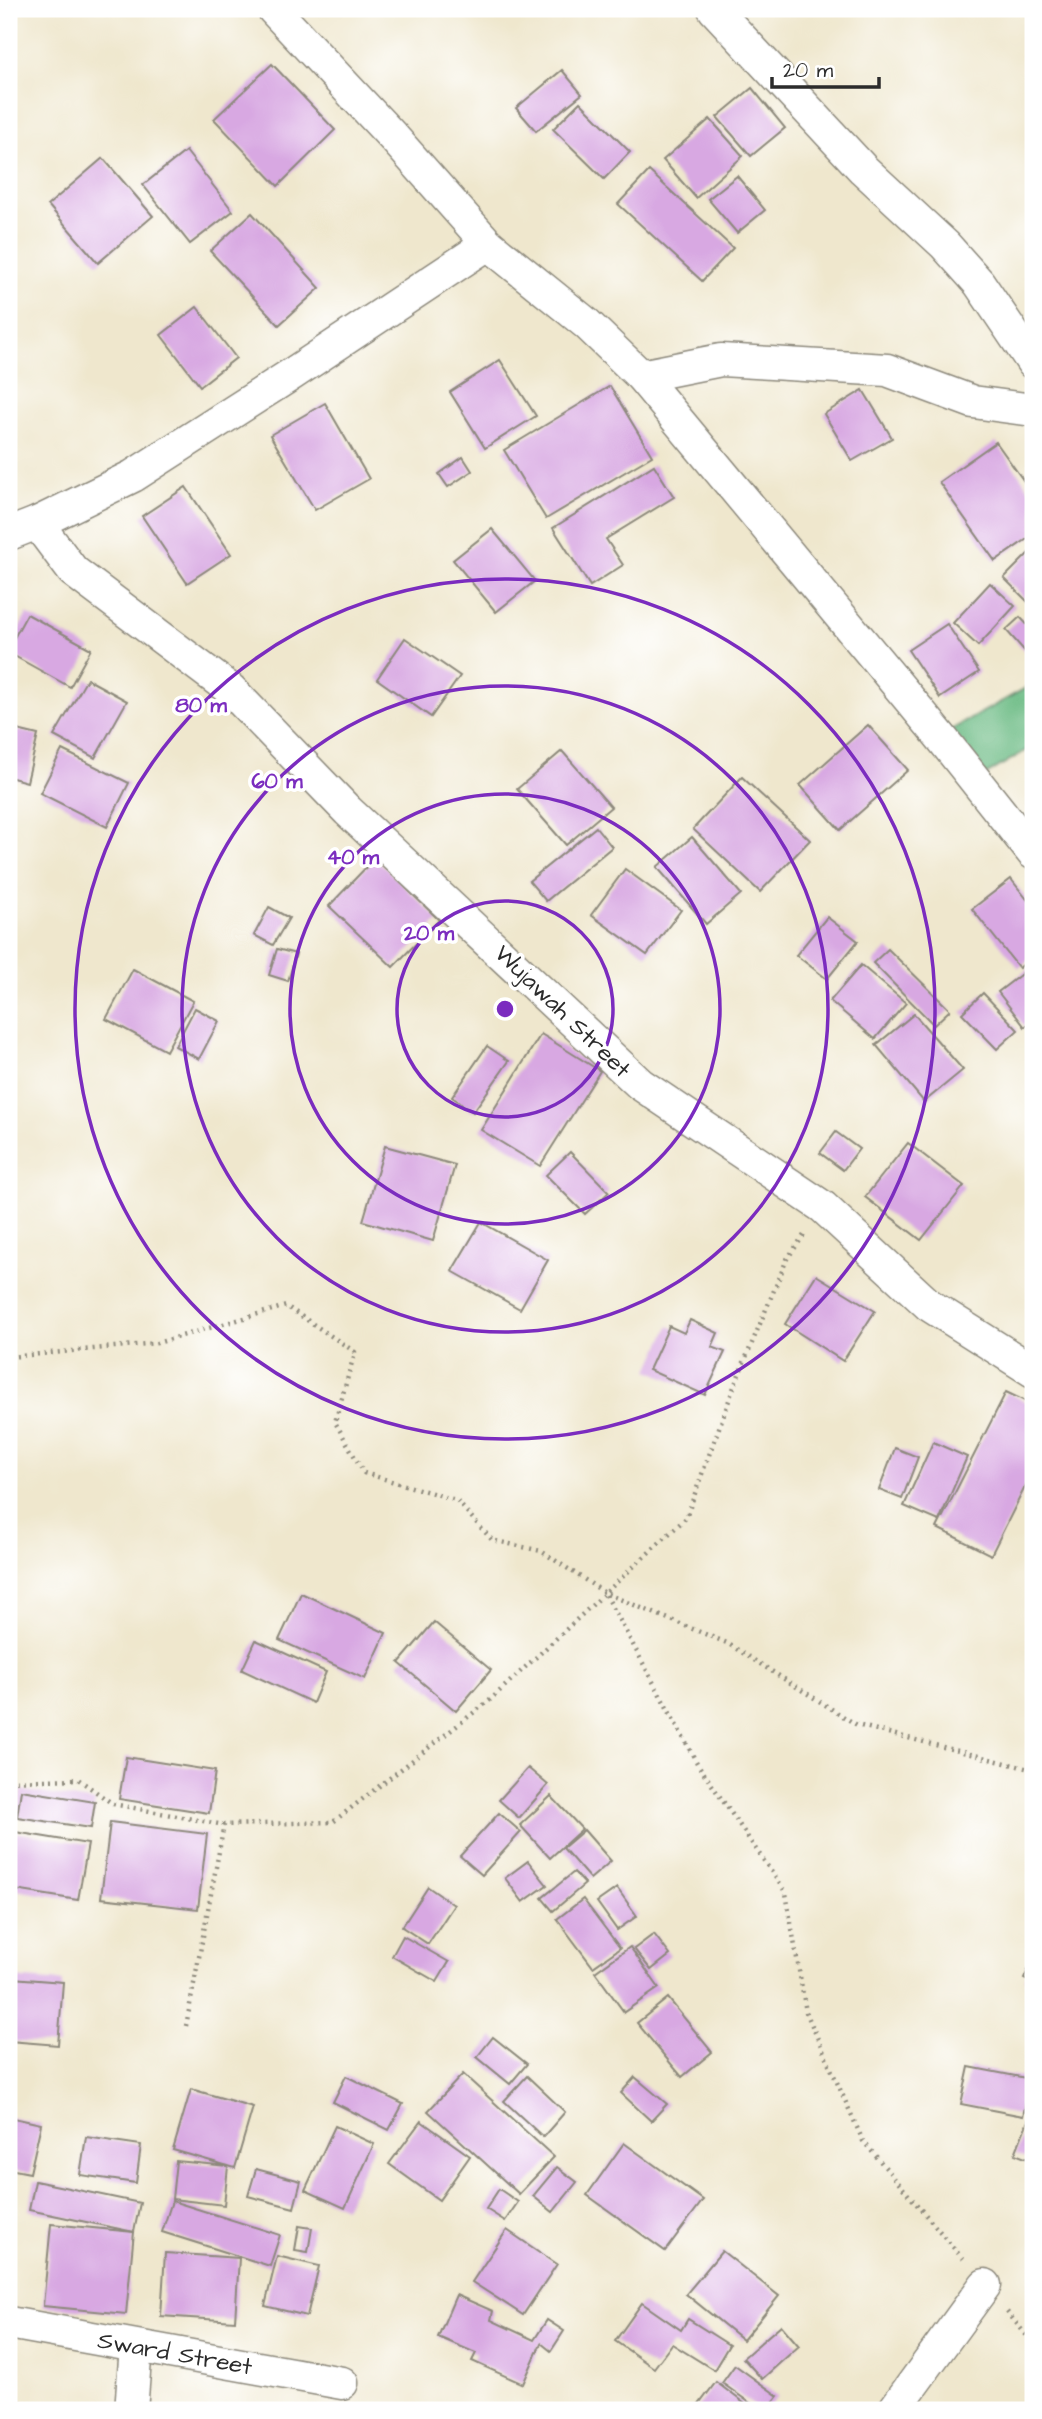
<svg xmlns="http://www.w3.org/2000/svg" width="1042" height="2419" font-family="'Architects Daughter',sans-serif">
<rect width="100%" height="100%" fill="#fff"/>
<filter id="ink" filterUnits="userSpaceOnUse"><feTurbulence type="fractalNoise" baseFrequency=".0143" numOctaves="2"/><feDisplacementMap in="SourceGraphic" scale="14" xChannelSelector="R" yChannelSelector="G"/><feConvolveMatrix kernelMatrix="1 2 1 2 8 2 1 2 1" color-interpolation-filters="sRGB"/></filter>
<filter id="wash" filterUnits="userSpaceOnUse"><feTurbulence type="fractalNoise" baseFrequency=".00686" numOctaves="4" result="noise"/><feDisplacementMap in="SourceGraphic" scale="28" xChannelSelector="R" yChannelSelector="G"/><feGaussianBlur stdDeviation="1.57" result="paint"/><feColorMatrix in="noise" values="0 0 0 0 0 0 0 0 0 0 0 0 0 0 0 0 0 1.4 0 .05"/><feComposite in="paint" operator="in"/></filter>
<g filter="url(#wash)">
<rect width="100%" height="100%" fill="#efe7cd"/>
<!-- forest -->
<polygon fill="#6cbb84" stroke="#4c7358" stroke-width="2" points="1033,684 1033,746 976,781 940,736"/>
<g id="blocks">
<!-- building -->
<g fill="#d8a8e2">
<polygon points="272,64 335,130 278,186 214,119"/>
<polygon points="562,70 582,94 536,131 516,108"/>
<polygon points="752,88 785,128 751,156 717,117"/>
<polygon points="580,102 630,152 604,179 553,129"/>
<polygon points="710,119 743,156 696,198 663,160"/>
<polygon points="186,151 233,211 190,244 143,185"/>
<polygon points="103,158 153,216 98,263 48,205"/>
<polygon points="649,171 733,248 702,281 618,204"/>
<polygon points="737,176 765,210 737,233 708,199"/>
<polygon points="252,213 320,288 279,325 210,251"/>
<polygon points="197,307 236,358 200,386 161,335"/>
<polygon points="500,360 536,416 485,448 450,392"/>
<polygon points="610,386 652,456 546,519 504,450"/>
<polygon points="863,390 892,438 852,461 824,414"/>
<polygon points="325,403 369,479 315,510 270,435"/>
<polygon points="996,442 1033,494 1033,535 995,561 939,482"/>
<polygon points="463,457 472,471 448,487 439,474"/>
<polygon points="654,465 674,497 606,539 623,565 590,586 553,528"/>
<polygon points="186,487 231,554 187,583 142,516"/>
<polygon points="492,529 535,581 496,612 453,560"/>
<polygon points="1033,549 1033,607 1004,578"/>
<polygon points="990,583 1015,606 978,646 953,623"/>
<polygon points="27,614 91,649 70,687 9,653 9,647"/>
<polygon points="1020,617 1033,631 1033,652 1029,656 1006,630"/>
<polygon points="947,624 979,672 940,698 908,650"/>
<polygon points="405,638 460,676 431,717 377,679"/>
<polygon points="87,679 127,701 95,758 54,736"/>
<polygon points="868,725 908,770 840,830 800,785"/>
<polygon points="9,728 38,735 27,782 9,777"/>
<polygon points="62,750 129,783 107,827 40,793"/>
<polygon points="562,751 611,807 566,845 517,789"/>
<polygon points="742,777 810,840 760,892 693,829"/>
<polygon points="596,827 612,847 546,901 529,881"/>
<polygon points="692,837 741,894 706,924 657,867"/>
<polygon points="375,858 439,920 393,967 329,906"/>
<polygon points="625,869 681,910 647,955 591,915"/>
<polygon points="1011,879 1033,907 1033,957 1019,968 972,909"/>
<polygon points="269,907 289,918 273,945 254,935"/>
<polygon points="827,917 858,941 827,979 796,955"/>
<polygon points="277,949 296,954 288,981 269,975"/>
<polygon points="888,949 950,1010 934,1025 873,963"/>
<polygon points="861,965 906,1003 875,1039 830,1001"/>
<polygon points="1033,965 1033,1020 1025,1027 998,992"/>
<polygon points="133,969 193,1001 166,1051 106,1019"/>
<polygon points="983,993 1018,1030 997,1049 962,1013"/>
<polygon points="195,1008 219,1021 199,1059 175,1046"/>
<polygon points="914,1014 963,1070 924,1102 876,1045"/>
<polygon points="541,1034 600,1071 540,1166 481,1130"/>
<polygon points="487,1046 509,1061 473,1112 452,1097"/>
<polygon points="836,1132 859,1149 843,1170 820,1153"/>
<polygon points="908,1143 964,1186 921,1240 865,1197"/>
<polygon points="385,1146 455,1165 433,1241 363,1221"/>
<polygon points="570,1152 609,1192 585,1214 546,1175"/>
<polygon points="481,1222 548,1260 520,1309 452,1271"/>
<polygon points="816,1275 875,1311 843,1361 785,1324"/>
<polygon points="690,1320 718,1333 712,1347 725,1352 705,1395 649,1370 669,1326 684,1333"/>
<polygon points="1006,1392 1033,1405 1033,1471 991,1555 937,1528"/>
<polygon points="933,1442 967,1457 939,1521 904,1506"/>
<polygon points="895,1448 918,1457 902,1499 879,1490"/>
<polygon points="301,1593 386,1633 365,1679 279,1640"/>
<polygon points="434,1622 491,1670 456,1711 399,1663"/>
<polygon points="256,1640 326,1672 313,1703 242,1670"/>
<polygon points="126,1757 215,1771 209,1813 119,1799"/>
<polygon points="528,1768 548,1785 519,1818 499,1800"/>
<polygon points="21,1790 95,1802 91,1828 17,1817"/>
<polygon points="551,1796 582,1829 550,1858 520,1825"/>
<polygon points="499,1813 521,1832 482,1875 460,1856"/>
<polygon points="110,1822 207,1834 198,1909 101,1898"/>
<polygon points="584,1830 611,1861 590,1879 563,1848"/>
<polygon points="9,1831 88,1844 78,1900 9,1889"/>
<polygon points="528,1861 547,1885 523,1902 505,1878"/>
<polygon points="574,1872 585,1884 553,1911 542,1898"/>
<polygon points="428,1887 454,1905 428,1944 402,1927"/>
<polygon points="617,1888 637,1916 617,1930 597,1902"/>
<polygon points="583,1899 620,1948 593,1967 557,1919"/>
<polygon points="654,1934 670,1955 651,1970 634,1949"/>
<polygon points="403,1936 449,1962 437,1982 392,1956"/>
<polygon points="630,1947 659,1988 624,2012 595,1972"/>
<polygon points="1033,1959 1033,1983 1024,1979"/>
<polygon points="12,1978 63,1982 58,2045 9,2041"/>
<polygon points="668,1998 712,2052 682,2077 637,2023"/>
<polygon points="493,2037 527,2064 510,2084 477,2057"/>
<polygon points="969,2067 1031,2079 1023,2116 961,2104"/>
<polygon points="463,2074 554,2157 519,2194 428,2111"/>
<polygon points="346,2076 403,2104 389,2130 333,2102"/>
<polygon points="527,2076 565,2112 543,2137 504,2101"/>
<polygon points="635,2077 667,2104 651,2121 621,2093"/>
<polygon points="191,2089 253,2107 235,2168 173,2150"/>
<polygon points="1033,2108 1033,2161 1015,2154"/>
<polygon points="9,2117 41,2124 30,2173 9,2169"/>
<polygon points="421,2121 470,2156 439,2200 389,2164"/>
<polygon points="335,2126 374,2144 345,2208 305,2190"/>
<polygon points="86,2137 141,2145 136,2183 80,2175"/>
<polygon points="624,2143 703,2200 665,2251 587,2195"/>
<polygon points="176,2161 228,2166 224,2205 172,2199"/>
<polygon points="557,2167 577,2182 553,2212 533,2196"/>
<polygon points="256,2169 301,2181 294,2208 248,2196"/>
<polygon points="35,2181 140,2203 134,2232 29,2210"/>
<polygon points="499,2189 518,2202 505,2221 486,2209"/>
<polygon points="172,2201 280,2235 270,2266 162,2232"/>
<polygon points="51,2224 134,2232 126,2314 43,2306"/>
<polygon points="299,2226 312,2228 308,2252 295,2250"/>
<polygon points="507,2230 557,2264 523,2315 472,2282"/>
<polygon points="722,2251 779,2296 743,2340 686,2294"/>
<polygon points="165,2253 239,2258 235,2321 161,2316"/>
<polygon points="277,2256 319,2266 307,2316 265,2306"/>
<polygon points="456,2295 493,2311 491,2320 534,2340 547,2320 564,2331 551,2351 541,2343 523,2384 472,2361 476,2353 438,2337"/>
<polygon points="642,2303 681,2330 688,2319 729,2345 714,2370 672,2344 654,2368 615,2341"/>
<polygon points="781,2325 799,2346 762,2379 743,2358"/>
<polygon points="735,2365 778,2396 767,2410 760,2410 722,2383"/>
<polygon points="716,2382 749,2407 747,2410 695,2410"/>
<polygon points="14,2400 54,2409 54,2410 12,2410"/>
</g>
</g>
</g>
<g filter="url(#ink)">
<use href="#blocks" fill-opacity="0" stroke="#8d897c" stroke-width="2"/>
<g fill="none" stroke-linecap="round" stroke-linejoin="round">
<!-- minor casing -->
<g stroke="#8d897c" stroke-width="35">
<g id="minor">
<polyline points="273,9 394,138 488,244 587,324 641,376 940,736 1033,853"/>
<polyline points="714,9 863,169 945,245 979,283 1033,363"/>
<polyline points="641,376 721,360 887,370 973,402 1033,410"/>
<polyline points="37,523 73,571 231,690 348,811 640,1084 823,1207 929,1305 1033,1371"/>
<polyline points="9,534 37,523 133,476 292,374 488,244"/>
<polyline points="9,2323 342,2383"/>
<polyline points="131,2410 136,2347"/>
<polyline points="894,2410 985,2285"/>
</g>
</g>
<!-- path -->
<g stroke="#8d897c" stroke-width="4.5" stroke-dasharray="2 5" stroke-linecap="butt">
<polyline points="9,1357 157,1343 286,1306 355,1352 335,1422 364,1473 456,1500 492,1540 541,1551 605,1593"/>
<polyline points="9,1781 78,1779 113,1804 224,1825"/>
<polyline points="186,2026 224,1825 333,1822 490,1700 686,1518 735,1384 787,1259 804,1235"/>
<polyline points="963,2259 863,2141 806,2012 786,1893 697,1763 605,1593 727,1643 857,1725 1033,1770"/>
<polyline points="1007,2312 1033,2343"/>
</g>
<!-- minor -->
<use href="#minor" stroke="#fff" stroke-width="32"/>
</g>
</g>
<!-- distance rings -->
<g fill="none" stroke="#7b2cbf" stroke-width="3.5">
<circle cx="505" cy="1009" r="108"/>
<circle cx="505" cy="1009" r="215"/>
<circle cx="505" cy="1009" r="323"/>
<circle cx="505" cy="1009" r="430"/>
</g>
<g text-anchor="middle" stroke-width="7" stroke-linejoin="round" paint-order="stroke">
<!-- street labels -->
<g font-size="24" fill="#2b2b2b" stroke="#fff">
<text transform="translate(563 1011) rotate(44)" y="8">Wujawah Street</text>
<text transform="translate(175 2353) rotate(10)" y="8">Sward Street</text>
</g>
</g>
<circle cx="505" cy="1009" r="10" fill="#7b2cbf" stroke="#fff" stroke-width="3.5"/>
<g font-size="21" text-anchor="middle" font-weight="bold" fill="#7b2cbf" stroke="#fff" stroke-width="7" stroke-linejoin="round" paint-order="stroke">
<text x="201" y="712">80 m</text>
<text x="277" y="788">60 m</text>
<text x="353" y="864">40 m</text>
<text x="429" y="940">20 m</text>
</g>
<!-- margin -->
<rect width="1042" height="2419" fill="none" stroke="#fff" stroke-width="35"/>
<!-- scale -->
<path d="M772 77v10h107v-10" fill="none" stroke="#2b2b2b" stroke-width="3.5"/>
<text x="783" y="77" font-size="21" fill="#2b2b2b" stroke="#ffffff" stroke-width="5" paint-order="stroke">20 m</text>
</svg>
